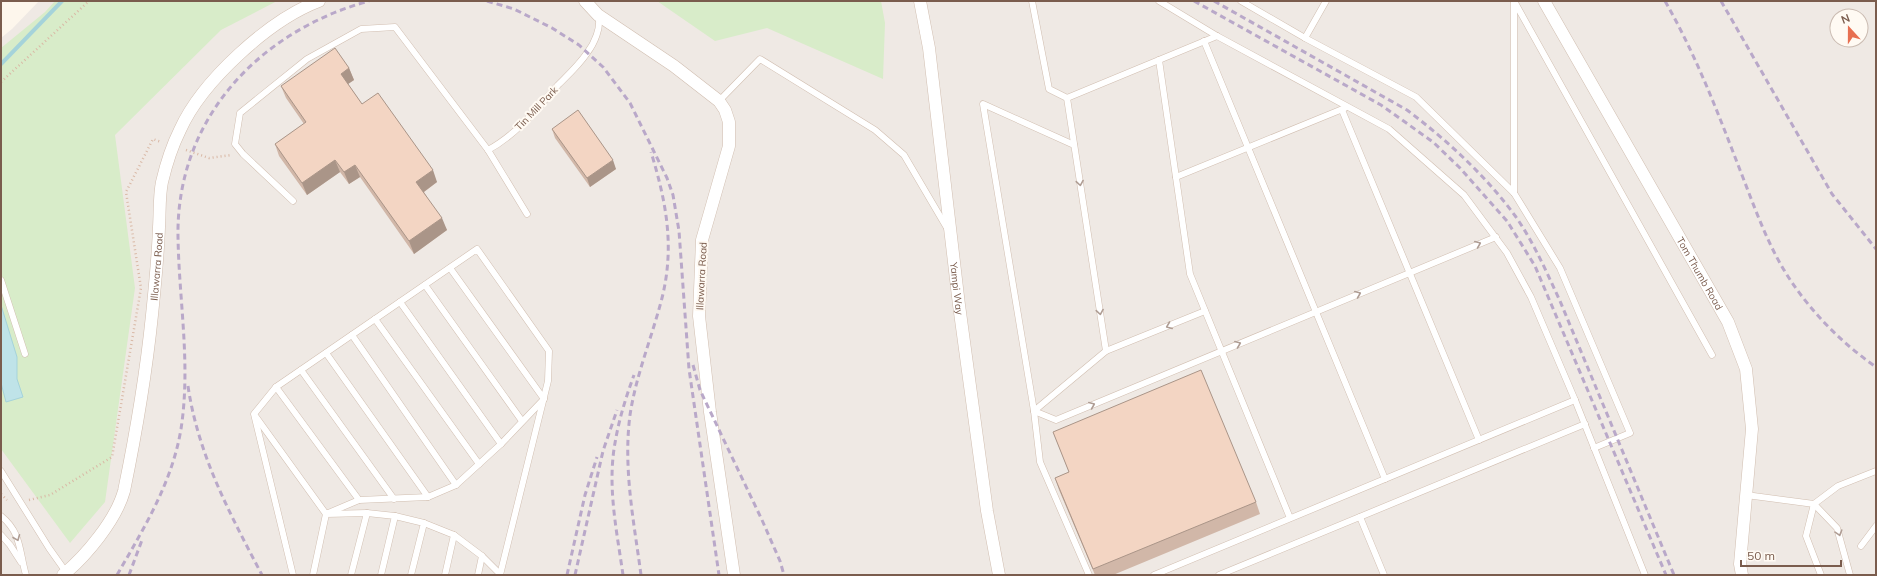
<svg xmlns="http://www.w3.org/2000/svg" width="1877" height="576" font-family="Mulish,sans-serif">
<rect width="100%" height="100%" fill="#fdf6ec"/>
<!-- industrial -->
<path fill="#efe9e4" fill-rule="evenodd" d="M39 1H1876V575H1V38L12 29ZM1837 16H1861V40H1837Z"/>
<!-- green -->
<g fill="#d8ecc9">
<polygon points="55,1 277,1 221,30 115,135 135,288 105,502 70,543 1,449 1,48 45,12"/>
<polygon points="657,1 881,1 885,23 883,79 767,28 715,41"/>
</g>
<!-- water -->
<polygon fill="#bfe3e8" stroke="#a5d3da" points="1,305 17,357 17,379 23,397 6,402 1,383"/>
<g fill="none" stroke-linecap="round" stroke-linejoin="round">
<!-- stream -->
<polyline stroke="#a5d3da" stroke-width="4" points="1,64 62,1"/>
<!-- service casing -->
<g stroke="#d1beb0" stroke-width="7">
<g id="service">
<polyline points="1032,1 1049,89 1067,98"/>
<polyline points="1159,1 1217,36 1389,129 1464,195 1507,253 1531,297 1575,400 1645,575"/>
<polyline points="1241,1 1305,38 1416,97 1514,193 1560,268 1630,433 1594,448"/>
<polyline points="1514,1 1712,355"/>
<polyline points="1514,2 1514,193"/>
<polyline points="1305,38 1326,1"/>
<polyline points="1204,41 1385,479"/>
<polyline points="1159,60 1190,274 1290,518"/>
<polyline points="1067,98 1106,351"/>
<polyline points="1067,98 1217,36"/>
<polyline points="719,101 760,59 875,130 904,155 947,228"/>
<polyline points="1342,110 1479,440"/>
<polyline points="1074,145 983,104 1034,411 1040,462 1089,575"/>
<polyline points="1176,177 1345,108"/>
<polyline points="293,201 243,154 235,144 240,113 307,59 361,29 395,27 488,150"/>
<path d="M527 214 488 150C516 135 537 109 558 85 568 75 579 65 587 53 594 44 602 27 598 15"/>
<polyline points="1,280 25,354"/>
<polyline points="425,285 522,421"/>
<polyline points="400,302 501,444"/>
<polyline points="375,319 479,464"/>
<polyline points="352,335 456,485"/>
<polyline points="326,353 428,497"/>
<polyline points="301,370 394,499"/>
<polyline points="276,387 359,500"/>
<polyline points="1034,411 1056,420 1496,237"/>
<polyline points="1034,411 1106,351 1205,311"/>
<polyline points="256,417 326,514 359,500 428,497 456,485 501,444 544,399 450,268"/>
<polyline points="1,471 49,548 66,572"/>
<polyline points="1746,495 1814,504 1837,528 1850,575"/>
<polyline points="367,513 395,516 381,575"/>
<path d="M1 516C22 533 19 552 26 575"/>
<polyline points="395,516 424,523 411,575"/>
<polyline points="1360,517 1384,575"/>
<polyline points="424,523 454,535 445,575"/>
<polyline points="1,535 10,545 21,562"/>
<polyline points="454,535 482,556 478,575"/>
<polyline points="1861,546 1876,526"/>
<polyline points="482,556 500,574"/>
<polyline points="293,575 254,414 276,387 477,249 549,351 548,381 500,575"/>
<polyline points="313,575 326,514 367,513 351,575"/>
<polyline points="1154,575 1575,400"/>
<polyline points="1219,575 1585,424"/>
<polyline points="1821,575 1806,536 1814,504 1838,486 1876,471"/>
</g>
</g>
<!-- minor casing -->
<g stroke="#d1beb0" stroke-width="13">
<g id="minor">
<polyline points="585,1 598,15 674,66 719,101 725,110 729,122 729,146 702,240 699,316 710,412 734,575"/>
<path id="s1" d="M920 1 929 48 959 305 987 511 999 575"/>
<path id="s2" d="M1544 1 1728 322 1746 369 1752 429 1740 564 1742 575"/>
<path id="s3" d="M63 575C86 556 116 520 124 491 136 433 146 374 152 315 155 286 158 257 159 227 160 213 159 196 162 182 166 165 172 146 180 130 202 81 269 20 319 1"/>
</g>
</g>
<!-- path -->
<g stroke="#d9b8a5" stroke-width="2.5" stroke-dasharray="1 3" stroke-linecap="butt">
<polyline points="1,82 89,1"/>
<polyline points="186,150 209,158 232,155"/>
<polyline points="1,494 7,500"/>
<polyline points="29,500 50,495 112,457 141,288 126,192 153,139 161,142"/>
</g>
<!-- service -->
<use href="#service" stroke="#fff" stroke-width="6"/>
<!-- minor -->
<use href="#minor" stroke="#fff" stroke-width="12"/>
<!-- rail -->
<g stroke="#b9a8c9" stroke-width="3" stroke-dasharray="6 4" stroke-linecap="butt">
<polyline points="487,1 514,9 552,28 579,45 603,67 630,103 667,178 673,195 679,231 689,369 719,575"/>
<polyline points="1194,1 1381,105 1433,142 1459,167 1507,221 1535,266 1666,575"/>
<path d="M1214 1 1407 110C1448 141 1486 176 1516 217 1534 243 1547 273 1560 301L1674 575"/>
<path d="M1665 1C1696 55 1718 113 1740 170 1755 208 1768 247 1791 281 1813 314 1843 344 1876 367"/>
<polyline points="1721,1 1832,194 1876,249"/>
<polyline points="693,365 700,390 762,520 780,561 784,575"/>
<path d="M188 386C198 455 230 514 262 575"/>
<path d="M117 575C144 528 172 483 181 429 191 364 179 302 178 237 176 119 259 31 369 1"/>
<polyline points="129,575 142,540"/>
<polyline points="567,575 585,495 597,457"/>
<polyline points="575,575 603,451 617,410"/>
<path d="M623 575C617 532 607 487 615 443 619 419 626 397 634 375"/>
<path d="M641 575C634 522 623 469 630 415 636 375 652 337 662 298 675 246 666 201 651 152"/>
</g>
</g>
<!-- wall -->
<g fill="#d1b7a8">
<polygon points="349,68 354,80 348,84 362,104 437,182 424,192 447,230 414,254 360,177 349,184 340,172 307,195 279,156 275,144 304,124 286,98 281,86"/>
<polygon points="552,129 616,169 590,187 555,138"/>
<polygon points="1053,432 1256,502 1260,514 1113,575 1095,575 1059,490 1055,478 1069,472"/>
</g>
<!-- shaded-wall -->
<g fill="#aa9588">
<polygon points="349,68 354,80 345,86 341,74"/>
<polygon points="335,160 340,172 307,195 302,183"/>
<polygon points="613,160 616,169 590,187 587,178"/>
<polygon points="355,165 360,177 349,184 344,172"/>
<polygon points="433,170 437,182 421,194 416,182"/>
<polygon points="442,218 447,230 414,254 409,241"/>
</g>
<!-- building -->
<g fill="#f3d5c3" stroke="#aa9588">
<polygon points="335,48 349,68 341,74 362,104 378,93 433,170 416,182 442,218 409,241 355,165 344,172 335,160 302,183 275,144 306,122 281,86"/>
<polygon points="578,110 613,160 587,178 552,129"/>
<polygon points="1201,370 1256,502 1093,569 1055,478 1069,472 1053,432"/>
</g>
<!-- one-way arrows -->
<defs><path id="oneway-chevron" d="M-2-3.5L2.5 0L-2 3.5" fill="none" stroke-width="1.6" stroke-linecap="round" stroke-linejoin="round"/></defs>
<g stroke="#af9d94">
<use href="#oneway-chevron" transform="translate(1080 183) rotate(81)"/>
<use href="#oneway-chevron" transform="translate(1478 244) rotate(-23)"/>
<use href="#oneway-chevron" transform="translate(1358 294) rotate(-23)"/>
<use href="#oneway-chevron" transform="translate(1100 312) rotate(81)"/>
<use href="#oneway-chevron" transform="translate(1169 326) rotate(158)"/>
<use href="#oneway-chevron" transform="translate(1238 344) rotate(-22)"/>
<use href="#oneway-chevron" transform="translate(1092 405) rotate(-23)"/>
<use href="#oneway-chevron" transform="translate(1839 533) rotate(73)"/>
<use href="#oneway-chevron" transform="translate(17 538) rotate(68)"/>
</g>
<g text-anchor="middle" stroke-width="4" stroke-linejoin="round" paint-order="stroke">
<!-- street labels -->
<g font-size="10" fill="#7a5c4d" stroke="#fffaf3">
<text transform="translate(536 108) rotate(-46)" y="4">Tin Mill Park</text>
<text dy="4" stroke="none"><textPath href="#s3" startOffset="332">Illawarra Road</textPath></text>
<text dy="4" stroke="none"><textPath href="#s2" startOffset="314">Tom Thumb Road</textPath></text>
<text transform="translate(701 276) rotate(-87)" y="4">Illawarra Road</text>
<text dy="4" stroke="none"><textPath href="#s1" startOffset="290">Yampi Way</textPath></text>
</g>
</g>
<!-- border -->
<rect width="1877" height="576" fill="none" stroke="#7a5c4d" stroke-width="4"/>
<!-- north arrow -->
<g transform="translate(1849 28) rotate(339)"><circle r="19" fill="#fffaf3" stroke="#cabbb1"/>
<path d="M0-3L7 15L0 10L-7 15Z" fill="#e76f51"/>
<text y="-6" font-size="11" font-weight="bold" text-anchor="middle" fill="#7a5c4d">N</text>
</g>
<!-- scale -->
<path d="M1741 560v6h100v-6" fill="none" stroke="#7a5c4d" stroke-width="2"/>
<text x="1747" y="560" font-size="12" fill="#7a5c4d" stroke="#fffaf3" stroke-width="3" paint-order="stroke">50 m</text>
</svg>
